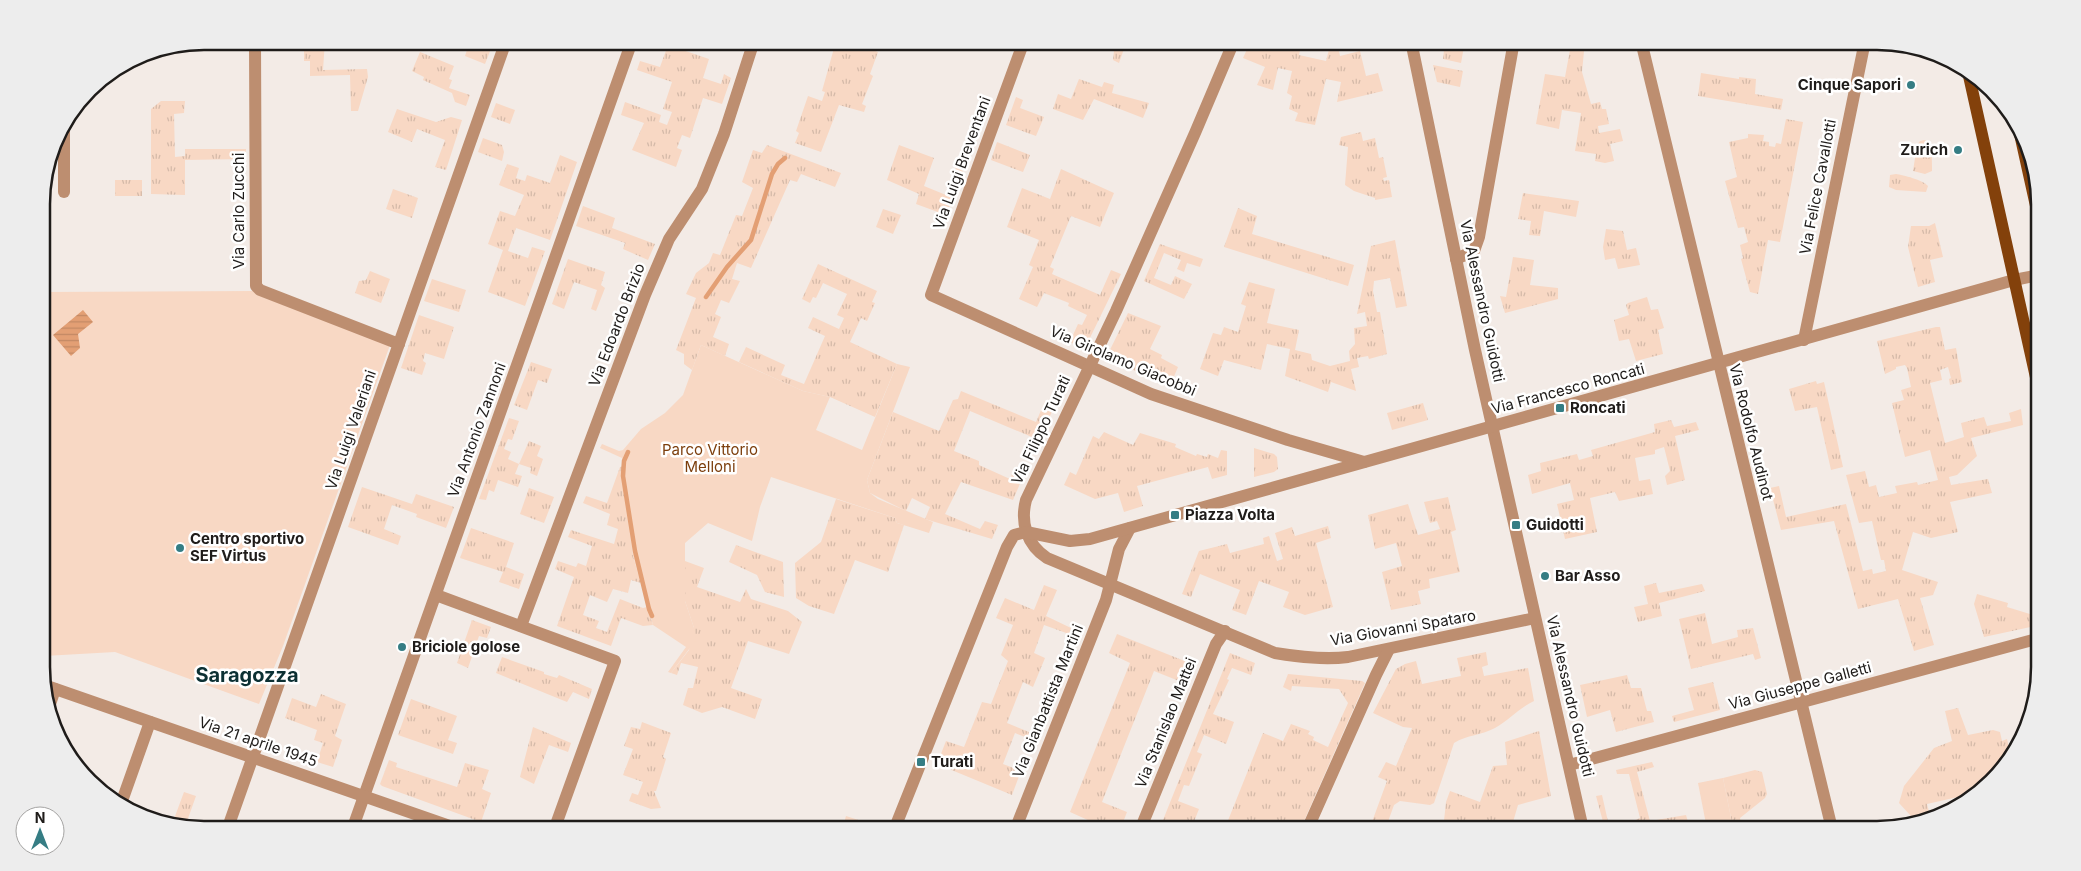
<svg xmlns="http://www.w3.org/2000/svg" width="2081" height="871" font-family="Inter,sans-serif">
<defs>
<pattern id="grass-tufts" width="24" height="20" patternUnits="userSpaceOnUse" patternTransform="scale(1.25)"><rect width="24" height="20" fill="#f8d8c4"/><path d="M3 7l-1-3M5 7V3M7 7l1-3M15 17l-1-3M17 17v-4M19 17l1-3" fill="none" stroke="#d4b9a8"/></pattern>
<pattern id="water-rules" width="6" height="5" patternUnits="userSpaceOnUse" patternTransform="scale(1.25)"><rect width="6" height="5" fill="#e39f74"/><path d="M0 2.5h6" fill="none" stroke="#c28864"/></pattern>
</defs>
<rect width="100%" height="100%" fill="#f3ebe6"/>
<!-- grass -->
<g fill="url(#grass-tufts)">
<polygon points="304,41 325,41 323,70 367,69 368,77 358,111 351,111 350,75 310,76 310,61 304,61"/>
<polygon points="470,41 494,41 485,64 465,56"/>
<polygon points="836,41 850,41 878,52 870,74 873,76 862,104 866,106 864,112 839,105 821,152 795,143 799,133 796,131 808,96 822,101 825,92 822,91"/>
<polygon points="1115,41 1123,41 1125,46 1119,63 1113,60"/>
<polygon points="1267,41 1302,41 1299,55 1326,61 1330,46 1338,46 1340,56 1360,51 1366,76 1378,73 1383,91 1337,102 1341,82 1326,79 1315,125 1295,121 1298,113 1289,109 1292,96 1287,93 1292,71 1278,68 1273,90 1257,85 1265,67 1243,58 1249,45 1262,51"/>
<polygon points="1445,41 1465,41 1461,63 1443,59"/>
<polygon points="1550,41 1585,41 1582,72 1591,104 1600,102 1602,109 1606,109 1609,124 1598,126 1599,133 1620,129 1623,141 1610,144 1614,161 1605,163 1595,161 1596,154 1575,151 1581,113 1562,110 1559,129 1536,124 1545,74 1565,77 1570,50 1550,44"/>
<polygon points="668,45 709,59 703,78 721,84 724,74 731,78 722,104 703,98 690,138 682,135 677,148 682,150 676,167 632,150 644,123 621,115 625,102 661,115 659,122 667,125 672,112 663,109 672,82 637,70 640,61 660,67"/>
<polygon points="420,52 454,66 449,79 452,80 449,88 470,95 466,106 455,102 452,93 423,80 424,77 412,71"/>
<polygon points="1433,65 1463,71 1460,87 1437,82"/>
<polygon points="1701,73 1739,79 1739,77 1756,79 1755,94 1783,99 1781,110 1698,96"/>
<polygon points="1079,79 1102,87 1104,82 1114,85 1112,93 1149,103 1143,118 1094,99 1083,120 1053,109 1058,94 1071,99"/>
<polygon points="1016,97 1023,100 1020,108 1044,117 1036,136 1006,125"/>
<polygon points="161,101 185,101 184,113 174,114 175,157 185,156 185,149 246,149 246,159 185,160 185,195 151,194 151,109"/>
<polygon points="496,103 515,110 510,124 491,117"/>
<polygon points="397,109 436,122 451,117 462,120 446,170 435,167 445,140 417,129 412,142 388,132"/>
<polygon points="1786,119 1803,122 1780,242 1768,240 1758,294 1750,292 1741,259 1743,258 1740,245 1748,242 1744,227 1738,228 1725,181 1737,177 1729,142 1748,138 1748,134 1764,135 1763,141 1769,142 1769,146 1775,147 1776,143 1781,144"/>
<polygon points="1361,132 1363,141 1375,138 1379,158 1383,157 1387,177 1383,178 1384,181 1389,180 1392,197 1375,200 1375,198 1354,191 1345,185 1348,147 1339,145 1341,137"/>
<polygon points="483,138 502,145 504,152 502,161 478,152"/>
<path d="M1924 140 1928 141C1932 150 1932 161 1932 171L1925 174 1913 171 1917 145 1920 141Z"/>
<polygon points="997,142 1030,155 1023,172 991,160"/>
<polygon points="767,145 841,173 835,187 801,174 797,182 790,180 751,268 737,263 732,279 740,281 729,303 721,300 715,314 721,317 713,337 729,344 725,356 701,345 692,370 684,364 684,354 676,350 696,298 686,294 696,273 709,263 713,253 720,255 736,215 742,216 753,188 742,182 753,150 762,153"/>
<polygon points="899,145 934,158 924,186 946,195 956,168 963,171 946,215 916,204 919,194 887,180"/>
<polygon points="560,155 577,162 550,240 516,228 508,251 528,258 532,247 545,251 525,306 488,292 503,250 488,244 500,211 515,216 524,195 499,185 507,164 519,168 516,178 525,181 527,175 550,183"/>
<polygon points="1061,169 1114,193 1100,227 1071,216 1050,267 1054,269 1052,274 1100,295 1111,270 1121,274 1086,346 1083,348 1050,333 1053,326 1073,335 1078,324 1082,325 1087,315 1068,306 1069,303 1044,293 1037,307 1019,299 1033,267 1029,265 1039,240 1007,227 1022,188 1050,199"/>
<path d="M1896 174C1903 175 1923 180 1928 186L1926 192 1896 190 1889 187 1890 175Z"/>
<rect x="115" y="180" width="27" height="16"/>
<polygon points="393,189 418,198 412,218 386,209"/>
<polygon points="1523,193 1579,201 1576,217 1544,211 1540,236 1529,235 1531,221 1518,219"/>
<polygon points="583,206 615,218 612,228 655,244 648,260 623,249 625,243 576,226"/>
<polygon points="1238,208 1257,216 1252,234 1354,265 1348,286 1224,247"/>
<polygon points="883,209 901,215 893,234 876,227"/>
<polygon points="1935,223 1943,257 1930,260 1935,282 1918,287 1908,247 1911,226 1929,226"/>
<polygon points="1606,229 1623,231 1627,250 1636,248 1640,265 1618,269 1615,258 1605,260 1603,247"/>
<polygon points="1395,240 1407,306 1396,308 1390,278 1374,281 1373,291 1377,312 1380,312 1387,354 1369,359 1368,356 1357,358 1359,367 1351,369 1356,391 1331,382 1328,392 1285,376 1290,349 1267,344 1261,370 1224,360 1218,376 1200,369 1213,333 1221,335 1224,327 1238,332 1246,306 1241,304 1249,282 1275,289 1267,323 1299,330 1295,350 1311,354 1312,360 1330,366 1350,361 1349,351 1355,344 1354,328 1367,326 1365,312 1357,314 1371,246"/>
<polygon points="1160,244 1203,259 1200,267 1187,263 1184,272 1177,269 1181,260 1164,253 1154,278 1171,285 1175,276 1192,284 1184,299 1144,281"/>
<polygon points="1513,257 1534,260 1530,285 1558,288 1558,299 1505,313 1500,296 1506,297"/>
<polygon points="568,259 605,272 601,285 605,288 596,311 591,309 597,290 574,282 564,309 552,304"/>
<polygon points="818,264 877,291 872,302 875,303 867,321 861,318 850,342 897,364 875,417 830,397 803,391 739,362 746,347 785,365 781,375 804,384 825,336 808,328 813,317 839,329 844,318 837,315 847,294 823,283 816,298 813,297 810,303 802,299"/>
<polygon points="370,271 390,279 381,303 355,293 359,281 366,280"/>
<polygon points="432,279 466,290 459,312 424,301"/>
<polygon points="1647,297 1651,310 1658,309 1664,328 1658,330 1663,354 1636,361 1629,339 1619,341 1614,320 1629,315 1626,305 1628,303"/>
<polygon points="1128,313 1161,326 1150,349 1162,355 1161,358 1178,367 1170,386 1106,358"/>
<polygon points="419,315 454,327 444,359 425,353 423,361 426,363 422,375 401,368"/>
<polygon points="1936,327 1940,327 1945,350 1956,348 1962,382 1950,385 1949,379 1951,378 1948,367 1940,370 1942,380 1930,383 1945,443 1964,437 1961,423 1984,417 1987,426 2011,421 2009,413 2021,409 2023,425 1971,438 1977,456 1957,475 1949,477 1951,485 1988,479 1992,493 1950,502 1958,532 1931,538 1913,532 1902,570 1938,582 1933,595 1920,598 1934,645 1914,651 1898,599 1858,609 1834,521 1781,530 1770,488 1779,486 1786,517 1846,504 1863,571 1872,569 1873,574 1886,571 1884,560 1881,560 1872,521 1859,523 1846,475 1865,471 1869,487 1876,485 1879,497 1897,493 1895,486 1917,482 1918,485 1938,480 1930,450 1905,457 1892,403 1904,400 1901,390 1911,387 1907,368 1905,365 1896,367 1896,369 1885,374 1877,341"/>
<polygon points="531,362 552,369 547,383 538,380 527,410 514,405"/>
<polygon points="1816,381 1817,384 1824,382 1843,467 1831,470 1817,407 1795,411 1789,389"/>
<polygon points="961,391 1036,422 1045,401 1055,405 1039,440 970,411 954,451 979,461 979,465 1010,479 1012,474 1022,479 1013,500 961,482 945,514 980,529 985,521 998,525 992,539 925,519 930,507 912,498 906,511 870,493 867,480 893,412 939,431 953,400 958,399"/>
<polygon points="1423,403 1428,420 1392,430 1387,413"/>
<polygon points="509,418 519,421 512,440 508,439 504,449 511,452 508,459 519,464 529,441 541,446 537,456 543,459 537,476 530,473 531,468 519,464 515,474 522,476 518,487 498,480 494,492 489,490 486,500 479,499"/>
<polygon points="1671,420 1674,427 1696,422 1699,430 1675,436 1685,480 1667,485 1665,476 1670,471 1664,447 1655,450 1655,454 1635,458 1639,481 1650,479 1653,494 1619,501 1615,492 1590,498 1597,532 1565,539 1557,504 1574,500 1570,483 1532,494 1528,475 1541,471 1540,463 1577,454 1579,460 1593,456 1591,450 1655,432 1654,424"/>
<polygon points="1104,432 1133,445 1140,433 1176,444 1175,447 1196,456 1197,454 1207,457 1208,454 1218,458 1221,450 1227,451 1227,475 1212,479 1208,467 1137,486 1143,506 1124,512 1118,493 1095,499 1064,485 1070,472 1076,475 1093,436 1099,439"/>
<polygon points="1254,448 1274,454 1277,457 1278,469 1274,472 1254,477"/>
<polygon points="624,466 633,556 641,583 631,580 628,593 613,589 607,602 590,595 583,615 599,621 596,628 607,632 620,599 643,608 647,607 653,625 643,626 621,618 611,646 557,626 574,577 555,569 558,561 576,567 578,563 586,566 592,546 568,537 571,530 614,544 618,529 607,525 610,514 583,503 586,496 607,503 620,467"/>
<polygon points="362,487 412,504 416,494 454,507 446,528 416,517 417,514 392,505 384,529 401,536 398,545 348,527"/>
<polygon points="529,488 554,497 544,523 520,514"/>
<polygon points="1448,497 1456,530 1451,532 1460,572 1429,579 1430,588 1418,591 1421,604 1391,610 1382,572 1402,566 1396,543 1375,549 1368,515 1408,504 1418,535 1440,529 1437,521 1430,523 1424,502"/>
<polygon points="836,499 895,518 897,523 904,525 888,572 855,560 834,614 809,606 796,598 795,563 821,542"/>
<polygon points="1328,526 1331,538 1316,543 1333,607 1305,615 1283,607 1289,592 1259,581 1246,615 1232,610 1240,590 1200,574 1191,597 1182,594 1199,551 1227,544 1230,553 1264,544 1263,538 1269,536 1277,561 1283,559 1275,533 1292,527 1295,536"/>
<polygon points="471,528 514,543 506,567 524,574 519,589 499,582 503,572 460,558"/>
<polygon points="736,545 783,562 784,597 765,592 757,575 729,562"/>
<polygon points="685,561 704,568 697,587 740,602 746,589 751,599 788,611 802,622 789,654 748,641 731,688 762,699 755,719 722,707 702,713 683,705 688,688 693,688 698,667 681,663 677,675 671,673 689,650 694,628 685,601"/>
<polygon points="1656,583 1659,593 1702,584 1705,591 1659,603 1662,616 1638,622 1634,607 1648,604 1644,586"/>
<polygon points="1044,585 1057,590 1046,616 1071,628 1069,634 1044,625 1034,653 1045,658 1033,687 1023,682 1007,723 1034,734 1033,740 1015,733 1003,764 1021,771 1012,795 937,764 946,741 964,747 982,702 991,704 1008,661 1001,655 1013,625 996,618 1005,598 1034,610"/>
<polygon points="1977,594 2008,603 2007,607 2040,617 2040,625 1984,637 1974,604"/>
<polygon points="1705,613 1712,644 1738,637 1737,630 1753,628 1761,658 1755,660 1753,654 1691,669 1679,619"/>
<polygon points="472,620 491,627 487,638 479,636 468,668 457,663"/>
<polygon points="1117,634 1187,662 1179,681 1154,671 1102,802 1127,812 1120,830 1110,830 1070,812 1130,663 1109,653"/>
<path d="M1486 652 1488 665 1482 667 1484 676 1528 668 1534 701C1519 708 1509 720 1495 728 1482 735 1467 735 1454 743L1434 803 1430 805 1400 801 1394 805 1385 830H1369L1387 781 1378 777 1386 762 1396 766 1412 728 1403 727 1373 713 1396 669 1405 664 1416 661 1422 684 1461 676 1457 658Z"/>
<polygon points="1230,653 1255,663 1251,675 1232,668 1227,679 1229,680 1213,714 1234,722 1226,744 1204,735 1197,752 1202,754 1189,786 1184,785 1178,801 1199,809 1193,824 1188,822 1185,830 1180,830 1170,824 1167,830 1159,830"/>
<polygon points="502,657 544,672 544,674 557,678 559,675 592,689 589,699 573,692 567,702 496,673"/>
<polygon points="1288,674 1362,681 1365,683 1300,830 1225,828 1263,733 1283,741 1291,724 1310,731 1308,734 1314,737 1313,740 1328,747 1348,703 1339,689 1292,686 1291,691 1283,687"/>
<polygon points="1627,675 1631,688 1641,688 1647,711 1651,711 1654,722 1616,732 1610,710 1587,717 1580,685"/>
<polygon points="1713,682 1720,710 1674,722 1672,716 1694,710 1688,688"/>
<polygon points="321,694 346,704 335,736 342,740 333,767 317,762 323,743 314,740 317,730 285,718 292,698 316,707"/>
<polygon points="411,699 457,716 448,740 457,743 453,754 398,735"/>
<polygon points="1958,708 1968,735 1993,730 2000,732 2002,741 2007,739 2011,757 2009,761 1996,763 1987,785 1980,792 1927,804 1931,820 1913,824 1910,815 1899,803 1904,786 1934,748 1952,741 1945,711"/>
<polygon points="642,722 671,733 663,757 666,759 656,791 654,791 661,808 651,809 629,801 632,793 638,795 643,782 623,775 633,749 624,746 631,727 640,729"/>
<polygon points="533,727 571,743 568,752 549,745 534,784 520,777"/>
<polygon points="1539,731 1551,796 1518,805 1513,822 1520,826 1521,829 1443,830 1446,802 1450,791 1480,802 1493,766 1507,765 1505,742"/>
<polygon points="389,760 397,763 396,767 457,787 465,763 489,770 482,789 491,793 481,822 382,786 380,784"/>
<polygon points="1652,762 1654,767 1637,772 1650,821 1686,815 1688,822 1658,829 1605,829 1596,796 1602,795 1609,826 1633,821 1640,818 1629,774 1617,774 1616,770"/>
<polygon points="1755,770 1762,772 1767,794 1765,798 1740,818 1742,829 1727,829 1733,828 1723,778"/>
<polygon points="184,792 196,796 185,827 152,821 156,813 174,819"/>
<polygon points="846,816 874,825 872,830 842,830"/>
</g>
<!-- green -->
<g fill="#f8d8c4">
<polygon points="255,291 390,345 283,646 259,704 115,652 44,656 42,292"/>
<polygon points="701,345 803,391 830,397 816,430 862,450 897,364 910,367 867,480 870,493 878,499 933,522 929,533 897,523 895,518 771,477 760,507 752,541 708,523 685,543 685,601 694,628 696,640 671,673 668,672 686,647 653,625 633,556 622,458 600,448 602,444 619,451 623,450 641,429 665,413 683,395"/>
<polygon points="1723,778 1733,828 1707,829 1698,783"/>
</g>
<!-- water -->
<polygon fill="url(#water-rules)" points="83,310 93,322 78,334 80,348 71,356 53,335"/>
<g fill="none" stroke-linecap="round" stroke-linejoin="round">
<!-- stream -->
<g stroke="#e39f74" stroke-width="4.5">
<polyline points="706,297 727,267 751,240 772,174 778,164 785,158"/>
<polyline points="628,452 624,461 623,476 635,551 649,609 652,616"/>
</g>
<!-- minor -->
<g stroke="#bd8e70" stroke-width="12">
<polyline points="255,41 256,286 260,290 399,344"/>
<polyline points="1024,41 931,295 1151,394 1288,440 1364,462"/>
<path d="M1234 41 1195 133 1116 311 1026 500C1020 523 1027 545 1047 558L1275 653C1300 657 1324 660 1348 657L1535 618"/>
<polyline points="1411,41 1475,350 1583,829"/>
<polyline points="1641,41 1832,829"/>
<polyline points="64,192 64,124"/>
<polyline points="1456,259 1474,251 1479,237 1514,41"/>
<polyline points="1804,340 1865,41"/>
<polyline points="436,595 615,661 554,830"/>
<polyline points="521,626 645,295 669,239 702,189 724,134 754,41"/>
<polyline points="49,707 55,689"/>
<polyline points="1569,765 2040,638"/>
<polyline points="122,801 150,722"/>
<polyline points="227,830 506,41"/>
<polyline points="352,830 632,41"/>
<polyline points="1015,830 1106,600 1119,549 1130,528"/>
<polyline points="1140,830 1216,644 1225,631"/>
<polyline points="1307,830 1376,675 1389,649"/>
</g>
<!-- tertiary -->
<g stroke="#bd8e70" stroke-width="12">
<polyline points="44,685 461,830"/>
<polyline points="894,830 1007,547 1014,535 1026,532 1070,541 1090,539 2014,280 2039,275"/>
</g>
<!-- primary -->
<g stroke="#83410b" stroke-width="12">
<polyline points="1969,76 2039,391"/>
<polyline points="2018,125 2038,215"/>
</g>
</g>
<!-- markers -->
<g fill="#357d84" stroke="#fff" stroke-width="2">
<circle cx="1911" cy="85" r="5"/>
<circle cx="1958" cy="150" r="5"/>
<rect x="1555" y="403" width="10" height="10" rx="2.5"/>
<rect x="1170" y="510" width="10" height="10" rx="2.5"/>
<rect x="1511" y="520" width="10" height="10" rx="2.5"/>
<circle cx="180" cy="548" r="5"/>
<circle cx="1545" cy="576" r="5"/>
<circle cx="402" cy="647" r="5"/>
<rect x="916" y="757" width="10" height="10" rx="2.5"/>
</g>
<g text-anchor="middle" stroke-width="5" stroke-linejoin="round" paint-order="stroke">
<!-- poi labels -->
<g font-size="15" font-weight="bold" fill="#1f1c1a" stroke="#fff" text-anchor="start">
<text x="1901" y="90" text-anchor="end">Cinque Sapori</text>
<text x="1948" y="155" text-anchor="end">Zurich</text>
<text x="1570" y="413">Roncati</text>
<text x="1185" y="520">Piazza Volta</text>
<text x="1526" y="530">Guidotti</text>
<text x="190" y="544">Centro sportivo<tspan x="190" dy="17">SEF Virtus</tspan></text>
<text x="1555" y="581">Bar Asso</text>
<text x="412" y="652">Briciole golose</text>
<text x="931" y="767">Turati</text>
</g>
<!-- street labels -->
<g font-size="15" fill="#1f1c1a" stroke="#fff">
<text transform="translate(962 163) rotate(-70)" y="5">Via Luigi Breventani</text>
<text transform="translate(1818 187) rotate(-79)" y="5">Via Felice Cavallotti</text>
<text transform="translate(239 211) rotate(-90)" y="5">Via Carlo Zucchi</text>
<text transform="translate(1482 301) rotate(78)" y="5">Via Alessandro Guidotti</text>
<text transform="translate(617 325) rotate(-69)" y="5">Via Edoardo Brizio</text>
<text transform="translate(1123 361) rotate(23)" y="5">Via Girolamo Giacobbi</text>
<text transform="translate(1568 389) rotate(-15)" y="5">Via Francesco Roncati</text>
<text transform="translate(351 430) rotate(-71)" y="5">Via Luigi Valeriani</text>
<text transform="translate(477 430) rotate(-70)" y="5">Via Antonio Zannoni</text>
<text transform="translate(1041 430) rotate(-65)" y="5">Via Filippo Turati</text>
<text transform="translate(1751 432) rotate(76)" y="5">Via Rodolfo Audinot</text>
<text transform="translate(1403 628) rotate(-10)" y="5">Via Giovanni Spataro</text>
<text transform="translate(1800 686) rotate(-15)" y="5">Via Giuseppe Galletti</text>
<text transform="translate(1570 696) rotate(77)" y="5">Via Alessandro Guidotti</text>
<text transform="translate(1048 701) rotate(-68)" y="5">Via Gianbattista Martini</text>
<text transform="translate(1166 723) rotate(-68)" y="5">Via Stanislao Mattei</text>
<text transform="translate(258 742) rotate(19)" y="5">Via 21 aprile 1945</text>
</g>
<!-- park labels -->
<g font-size="15" fill="#7c3e0c" stroke="#fff">
<text x="710" y="455">Parco Vittorio<tspan x="710" dy="17">Melloni</tspan></text>
</g>
<!-- district labels -->
<g font-size="20" font-weight="bold" fill="#0c3033" stroke="#fff">
<text x="247" y="682">Saragozza</text>
</g>
</g>
<!-- crop -->
<path d="M0 0H2081V871H0ZM204 50H1877A154 154 0 0 1 2031 204V667A154 154 0 0 1 1877 821H204A154 154 0 0 1 50 667V204A154 154 0 0 1 204 50Z" fill="#ededed" fill-rule="evenodd"/>
<path fill="none" stroke="#1f1c1a" stroke-width="2.5" d="M204 50H1877A154 154 0 0 1 2031 204V667A154 154 0 0 1 1877 821H204A154 154 0 0 1 50 667V204A154 154 0 0 1 204 50Z"/>
<!-- north arrow -->
<g transform="translate(40 831)"><circle r="24" fill="#ffffff" stroke="#a5a4a3"/>
<path d="M0-4L9 19L0 12L-9 19Z" fill="#357d84"/>
<text y="-8" font-size="14" font-weight="bold" text-anchor="middle" fill="#1f1c1a">N</text>
</g>
</svg>
